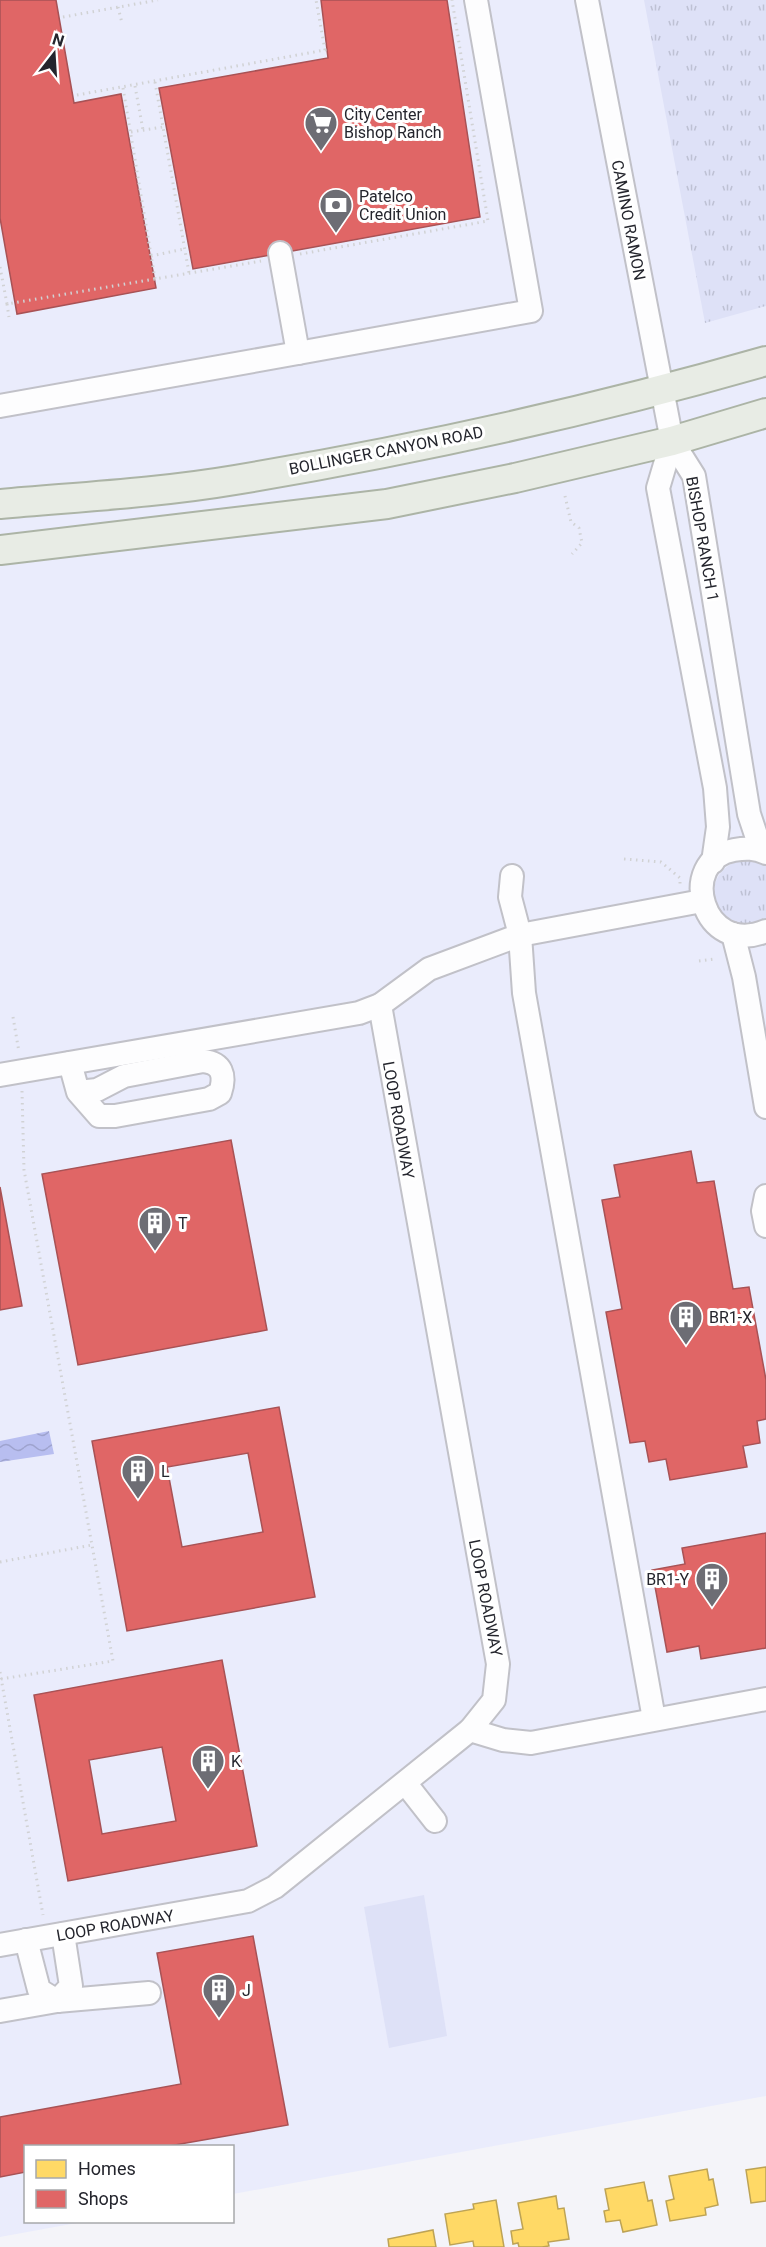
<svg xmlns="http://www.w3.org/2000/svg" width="766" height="2247" font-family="Roboto,sans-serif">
<defs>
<pattern id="grass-tufts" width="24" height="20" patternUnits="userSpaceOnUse" patternTransform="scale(1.5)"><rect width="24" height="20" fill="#dee1f7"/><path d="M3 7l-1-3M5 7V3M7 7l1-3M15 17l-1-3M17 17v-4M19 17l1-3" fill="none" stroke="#bec1d4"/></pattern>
<pattern id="water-waves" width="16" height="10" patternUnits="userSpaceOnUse" patternTransform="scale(1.5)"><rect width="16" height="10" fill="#b8bef0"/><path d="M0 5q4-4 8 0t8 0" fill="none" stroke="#9ea3ce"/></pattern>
</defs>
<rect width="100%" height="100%" fill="#f4f4f9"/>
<!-- built -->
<polygon fill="#eaecfc" points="0,0 766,0 766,2096 233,2194 232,2146 26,2146 26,2222 82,2222 0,2237"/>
<!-- grass -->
<g fill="url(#grass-tufts)">
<polygon points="644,0 766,0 766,306 705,323"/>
<path d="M745 859 766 865V920C717 944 689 872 745 859Z"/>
</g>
<!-- pitch -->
<polygon fill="#dee1f7" points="424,1895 447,2036 389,2048 364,1907"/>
<!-- water -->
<polygon fill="url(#water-waves)" points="49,1431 54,1454 0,1462 0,1441"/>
<!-- homes -->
<g fill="#ffd966" stroke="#bda355" stroke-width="1.5">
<polygon points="766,2167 766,2201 751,2203 746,2170"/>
<polygon points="707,2169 709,2180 713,2179 718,2205 705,2208 706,2215 670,2221 666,2201 674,2199 669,2176"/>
<polygon points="644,2182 648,2201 652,2200 657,2225 623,2232 620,2220 606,2222 604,2211 609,2210 605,2189"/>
<polygon points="556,2196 558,2209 564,2208 569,2239 548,2242 549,2246 542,2247 519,2247 518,2243 513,2244 511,2231 523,2229 518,2203"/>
<polygon points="496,2200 504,2247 474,2247 473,2241 450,2245 445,2214 474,2209 473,2204"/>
<polygon points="433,2230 436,2247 389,2247 388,2239"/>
</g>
<!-- shops -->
<g fill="#e06666" stroke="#a85255" stroke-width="1.5" fill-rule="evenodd">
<polygon points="0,0 56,0 74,103 121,94 156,288 17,314 0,218"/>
<polygon points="321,0 447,0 480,217 193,269 159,88 328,58"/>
<polygon points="231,1140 267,1330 78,1365 42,1174"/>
<polygon points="691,1151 697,1183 714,1181 733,1289 749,1287 766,1380 766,1419 757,1421 760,1443 743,1446 747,1467 670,1480 666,1459 649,1462 645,1441 630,1443 606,1312 622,1309 602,1200 620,1197 614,1165"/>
<polygon points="0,1187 22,1306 0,1310"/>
<path d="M279 1407 315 1597 127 1631 92 1441ZM248 1453 263 1532 182 1547 167 1467Z"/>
<polygon points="766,1533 766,1648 701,1659 699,1646 667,1652 652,1570 685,1564 682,1548"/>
<path d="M222 1660 257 1846 68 1881 34 1695ZM162 1747 176 1821 102 1834 89 1760Z"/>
<polygon points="253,1936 288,2125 169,2146 26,2146 26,2172 0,2177 0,2117 181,2084 157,1953"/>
</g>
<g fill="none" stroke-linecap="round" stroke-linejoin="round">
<!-- minor casing -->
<g stroke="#c1c1c8" stroke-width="26">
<g id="minor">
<polyline points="587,0 672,441 694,476 749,814 761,850"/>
<polyline points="298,353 531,311 476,0"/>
<polyline points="0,406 298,353 280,253"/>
<polyline points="672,441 658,488 715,788 718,827 713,862"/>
<path d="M766 853C755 848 746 848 734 850 676 860 702 958 766 931"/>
<polyline points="512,876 510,897 520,935 524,993 654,1719"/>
<polyline points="733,934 744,977 766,1107"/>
<path d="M70 1063 78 1092 99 1116H115L209 1099 220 1093C226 1075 222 1063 203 1061L124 1076 97 1090 78 1092"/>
<polyline points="0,1075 359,1013 380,1005 429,969 520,935 702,901"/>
<polyline points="766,1196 763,1211 766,1226"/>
<polyline points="470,1730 503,1740 531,1743 766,1699"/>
<polyline points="406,1784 435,1821"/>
<polyline points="26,1940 39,1990 57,2001"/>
<polyline points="0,1945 248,1901 275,1887 470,1730 494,1700 498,1664 380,1005"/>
<polyline points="57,2001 71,1986 63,1934"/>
<polyline points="0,2011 57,2001 149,1993"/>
</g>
</g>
<!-- major casing -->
<g stroke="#acb4a6" stroke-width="32">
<g id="major">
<path d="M0 504C78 497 158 493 235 480 414 450 592 411 766 361"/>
<polyline points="0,550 387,504 515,478 672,441 766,413"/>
</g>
</g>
<!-- path -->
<g stroke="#d1d2d4" stroke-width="3" stroke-dasharray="1.5 4.5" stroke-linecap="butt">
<polyline points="118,7 122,23"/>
<polyline points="63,17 158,0"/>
<polyline points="155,82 189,273"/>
<polyline points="135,86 143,130"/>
<polyline points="123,88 155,279"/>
<polyline points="77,95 325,50 316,0"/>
<polyline points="131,132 163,127"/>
<polyline points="300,254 488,221 452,0"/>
<polyline points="151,256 184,249"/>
<polyline points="0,267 7,304 261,261"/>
<polyline points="7,304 9,317"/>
<polyline points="565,496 571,522 579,528 582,543 572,554"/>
<polyline points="624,859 661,862 680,878 680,884"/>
<polyline points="699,961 714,959"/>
<polyline points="13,1017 19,1052"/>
<polyline points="0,1562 92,1545"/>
<polyline points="0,1672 43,1915"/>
<polyline points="1,1679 113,1661 24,1170 22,1091"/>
</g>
<!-- minor -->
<use href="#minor" stroke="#fdfdfe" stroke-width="22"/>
<!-- major -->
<use href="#major" stroke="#e8ece5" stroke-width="28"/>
</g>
<!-- icons -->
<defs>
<g id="supermarket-pin" transform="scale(1.725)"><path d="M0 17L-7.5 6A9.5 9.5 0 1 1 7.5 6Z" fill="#6d6d74" stroke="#fff"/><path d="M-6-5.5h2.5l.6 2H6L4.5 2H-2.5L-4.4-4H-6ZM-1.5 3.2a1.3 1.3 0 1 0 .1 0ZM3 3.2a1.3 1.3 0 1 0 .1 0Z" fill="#fff"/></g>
<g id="bank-pin" transform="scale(1.725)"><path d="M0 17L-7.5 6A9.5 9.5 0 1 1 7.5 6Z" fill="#6d6d74" stroke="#fff"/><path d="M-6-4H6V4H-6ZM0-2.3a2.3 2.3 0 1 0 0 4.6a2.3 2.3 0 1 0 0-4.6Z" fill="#fff"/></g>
<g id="building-pin" transform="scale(1.725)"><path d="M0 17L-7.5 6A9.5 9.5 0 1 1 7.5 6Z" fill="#6d6d74" stroke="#fff"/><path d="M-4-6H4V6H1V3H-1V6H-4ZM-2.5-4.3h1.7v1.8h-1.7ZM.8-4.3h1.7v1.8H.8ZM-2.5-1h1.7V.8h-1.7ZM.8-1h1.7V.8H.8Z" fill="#fff"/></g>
</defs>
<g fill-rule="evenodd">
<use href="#supermarket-pin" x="321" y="123"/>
<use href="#bank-pin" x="336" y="205"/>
<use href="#building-pin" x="155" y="1223"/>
<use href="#building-pin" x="686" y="1317"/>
<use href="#building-pin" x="138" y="1471"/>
<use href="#building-pin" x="712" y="1579"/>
<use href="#building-pin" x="208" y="1761"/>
<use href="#building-pin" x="219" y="1990"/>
</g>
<g text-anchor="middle" stroke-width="6" stroke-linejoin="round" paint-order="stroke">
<!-- poi labels -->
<g font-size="16" fill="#24252d" stroke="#fff" text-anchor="start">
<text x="344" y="120">City Center<tspan x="344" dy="18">Bishop Ranch</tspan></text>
<text x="359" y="202">Patelco<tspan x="359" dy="18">Credit Union</tspan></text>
<text x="178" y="1229">T</text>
<text x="709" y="1323">BR1-X</text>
<text x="161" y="1477">L</text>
<text x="689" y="1585" text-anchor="end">BR1-Y</text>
<text x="231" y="1767">K</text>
<text x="242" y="1996">J</text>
</g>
<!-- street labels -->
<g font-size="16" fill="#24252d" stroke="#fff">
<text transform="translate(629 220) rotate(79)" y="6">CAMINO RAMON</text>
<text transform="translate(386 450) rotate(-11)" y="6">BOLLINGER CANYON ROAD</text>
<text transform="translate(703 539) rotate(80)" y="6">BISHOP RANCH 1</text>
<text transform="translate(399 1120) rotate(80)" y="6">LOOP ROADWAY</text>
<text transform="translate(486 1598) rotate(79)" y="6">LOOP ROADWAY</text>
<text transform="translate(115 1925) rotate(-10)" y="6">LOOP ROADWAY</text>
</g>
</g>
<!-- legend -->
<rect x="24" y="2145" width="210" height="78" fill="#ffffff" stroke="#a7a8ab" stroke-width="1.5"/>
<rect x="36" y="2160" width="30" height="18" fill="#ffd966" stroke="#a7a8ab" stroke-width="1.5"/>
<text x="78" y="2175" font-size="18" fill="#24252d">Homes</text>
<rect x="36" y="2190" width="30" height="18" fill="#e06666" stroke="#a7a8ab" stroke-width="1.5"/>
<text x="78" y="2205" font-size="18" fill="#24252d">Shops</text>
<!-- north arrow -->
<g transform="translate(54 54) rotate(17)" stroke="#ffffff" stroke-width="4.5" paint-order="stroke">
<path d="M0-4.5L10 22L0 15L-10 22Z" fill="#24252d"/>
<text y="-9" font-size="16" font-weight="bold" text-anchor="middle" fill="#24252d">N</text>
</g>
</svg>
